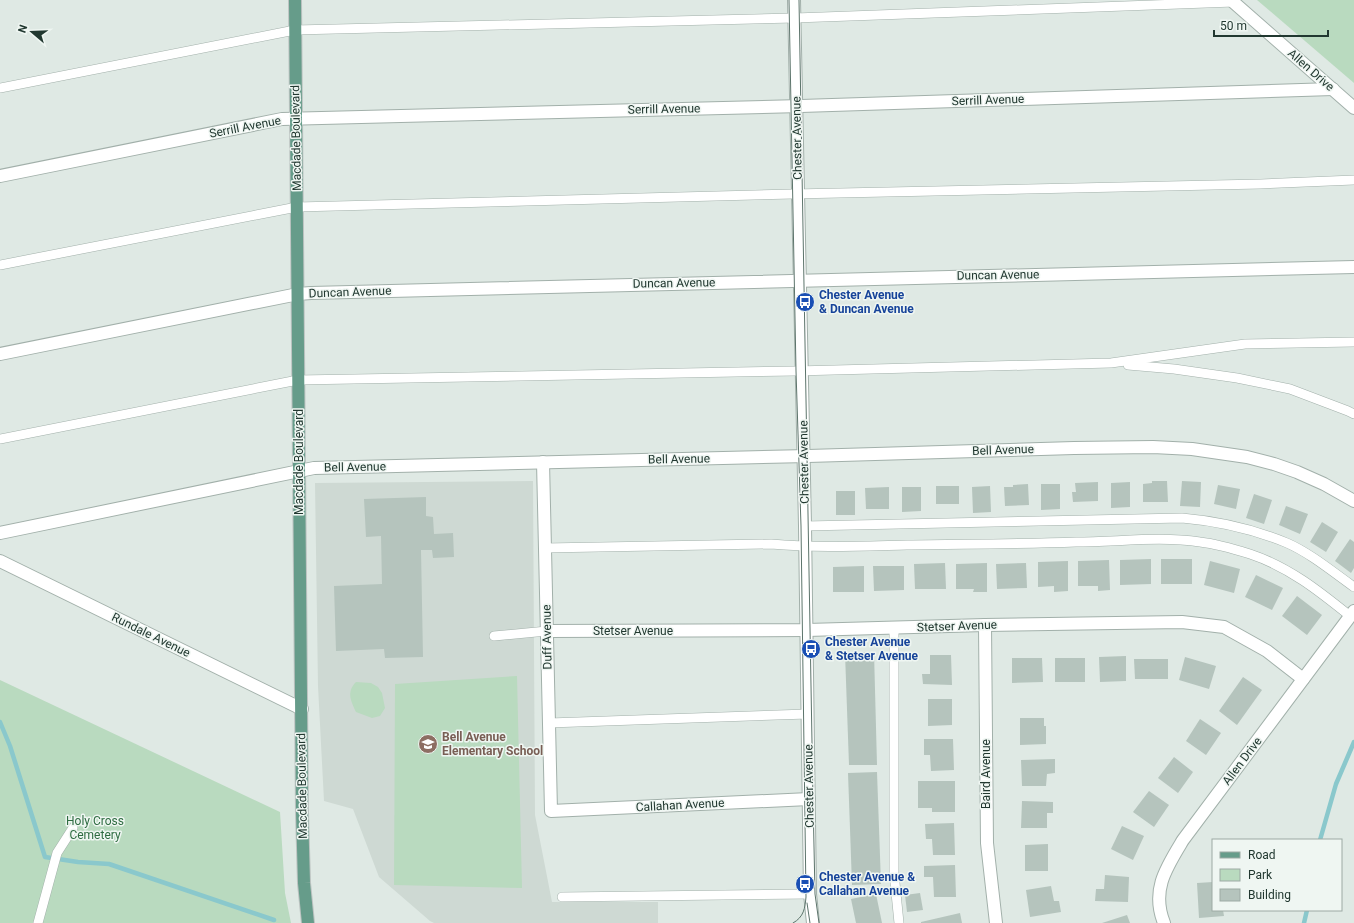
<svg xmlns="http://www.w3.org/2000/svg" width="1354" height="923" font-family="Roboto,sans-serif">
<rect width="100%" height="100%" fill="#dfe9e4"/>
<!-- built -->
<polygon fill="#ced9d3" points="533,481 535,815 552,902 658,902 658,923 434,923 430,921 379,877 353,809 324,801 318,686 315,483"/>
<!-- green -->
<g fill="#b9dabf">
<polygon points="1257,0 1354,0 1354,83"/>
<polygon points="517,676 522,888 394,885 395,684"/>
<polygon points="0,680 280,812 285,893 291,923 0,923"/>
<path d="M356 682 371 683 378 687 382 693 385 708 380 716 372 718 356 712C351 701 346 692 356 682Z"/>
</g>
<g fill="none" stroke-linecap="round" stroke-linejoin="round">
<!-- stream -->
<g stroke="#8ac8cc" stroke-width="4.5">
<polyline points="0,722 10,746 45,857 78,862 109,864 274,920"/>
<polyline points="1320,840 1336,784 1354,742"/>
<polyline points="1304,923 1307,910"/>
</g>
</g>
<!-- building -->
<g fill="#b5c4bd">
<polygon points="1152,481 1167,481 1168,502 1143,502 1143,484 1152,483"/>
<polygon points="1182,481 1201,482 1200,507 1180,506"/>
<polygon points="1098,482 1098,501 1073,502 1072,492 1076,492 1075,483"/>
<polygon points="1130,482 1130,507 1111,508 1111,483"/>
<polygon points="1028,484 1029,505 1005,506 1004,487 1013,487 1013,485"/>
<polygon points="1041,484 1060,484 1060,509 1041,510"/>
<polygon points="1218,485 1240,489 1236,509 1214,504"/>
<rect x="936" y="486" width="23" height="18"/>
<polygon points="990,486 991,512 973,513 972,487"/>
<polygon points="889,487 889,509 866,509 865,488"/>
<polygon points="902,487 921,487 921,511 902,512"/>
<rect x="836" y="491" width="19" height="24"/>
<polygon points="1254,494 1272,500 1264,524 1246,518"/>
<polygon points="426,497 426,516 433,517 434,534 453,533 454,557 433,558 432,550 421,550 423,657 385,658 384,649 336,651 334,586 382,584 381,536 366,537 364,499"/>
<polygon points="1286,506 1308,514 1300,534 1279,525"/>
<polygon points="1322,522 1338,532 1326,552 1310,542"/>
<polygon points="1350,539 1354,542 1354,568 1351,573 1335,561"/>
<polygon points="1151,559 1151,584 1120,585 1120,560"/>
<rect x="1161" y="559" width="31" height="25"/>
<polygon points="1109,560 1110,590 1098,591 1098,586 1078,586 1078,561"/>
<polygon points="1068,561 1068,591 1054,592 1054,586 1038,587 1038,562"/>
<polygon points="1210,561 1240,569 1234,593 1204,585"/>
<polygon points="945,563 946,589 915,589 914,564"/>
<polygon points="987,563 987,592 973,592 974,589 956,589 956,564"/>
<polygon points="1026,563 1027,588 997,589 996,564"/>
<polygon points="864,566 864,592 833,592 833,567"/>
<polygon points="873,566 904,566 904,590 874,591"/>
<polygon points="1256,575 1283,588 1272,610 1245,597"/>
<polygon points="1297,596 1322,615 1307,635 1282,616"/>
<polygon points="874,652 877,765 849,765 845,653"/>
<polygon points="930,655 951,655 952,685 923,684 922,674 930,674"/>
<polygon points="1126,656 1126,681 1100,682 1099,657"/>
<polygon points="1185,657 1216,666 1209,689 1179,680"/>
<polygon points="1012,658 1042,658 1043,682 1012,683"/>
<rect x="1055" y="658" width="30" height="24"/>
<polygon points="1134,659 1168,659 1168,679 1135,679"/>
<polygon points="1243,677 1262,690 1237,725 1219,711"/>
<polygon points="928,699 952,699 952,725 928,726"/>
<polygon points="1020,718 1044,718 1044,726 1046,726 1046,744 1020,745"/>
<polygon points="1200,719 1221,733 1206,755 1186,741"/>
<polygon points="924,739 953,739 954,770 931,771 930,755 924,755"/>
<polygon points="1174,757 1193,772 1178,793 1158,778"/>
<polygon points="1055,759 1055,773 1047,774 1046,786 1022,786 1021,760"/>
<polygon points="877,772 881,884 852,885 848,773"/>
<polygon points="918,781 955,781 955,812 932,812 932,808 918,808"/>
<polygon points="1149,791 1169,805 1154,827 1133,812"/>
<polygon points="1022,801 1053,802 1053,813 1047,813 1047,828 1021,828"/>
<polygon points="954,823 955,855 933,855 932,839 926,839 925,824"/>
<polygon points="1122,826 1144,836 1133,860 1111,849"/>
<polygon points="1048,844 1048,871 1025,871 1025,845"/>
<polygon points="955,865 956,897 934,897 933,877 924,877 924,866"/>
<polygon points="1105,875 1129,877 1128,902 1095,901 1096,889 1104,889"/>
<polygon points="1213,882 1213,910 1223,910 1224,916 1199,918 1197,883"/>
<polygon points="1051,886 1054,901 1059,901 1061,912 1030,917 1026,890"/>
<polygon points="920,893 923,910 907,912 905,895"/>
<polygon points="876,894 882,923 856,923 851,899"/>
<polygon points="960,913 962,923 921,923 921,922"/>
<polygon points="1127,915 1130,923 1102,923"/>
</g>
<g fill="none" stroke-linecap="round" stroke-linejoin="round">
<!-- service casing -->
<g stroke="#a2b0aa" stroke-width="10">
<g id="service">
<polyline points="0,88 295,30 795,18 1234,2"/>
<polyline points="0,265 297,207 793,194 1261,184 1354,180"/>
<polyline points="1128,365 1174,369 1237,378 1290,389 1348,411 1354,414"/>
<polyline points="0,439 298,380 796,371 1111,363 1245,344 1354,342"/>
<path d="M805 526 1182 518C1217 521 1253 529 1287 543 1310 553 1333 572 1354 587"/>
<path d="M545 548 771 544C816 548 862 546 907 545 963 544 1020 544 1076 542 1117 542 1160 536 1200 542 1217 544 1234 549 1250 554 1289 567 1319 591 1350 616"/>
<polyline points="894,628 894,873 899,923"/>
<polyline points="494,636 547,631"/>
<polyline points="549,723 808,714"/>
<polyline points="562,897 810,894"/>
<polyline points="38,923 57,853 73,828"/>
</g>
</g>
<!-- minor casing -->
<g stroke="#a2b0aa" stroke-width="14">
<g id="minor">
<polyline points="794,0 805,526 810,894 813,923"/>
<polyline points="1231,0 1354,108"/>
<polyline points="0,176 282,119 801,106 1333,89"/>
<polyline points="0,354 298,294 311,293 1354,267"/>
<polyline points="543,462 551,811 809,799"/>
<polyline points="0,533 314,468 808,456 1074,448 1153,447 1192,449 1247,457 1274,464 1297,472 1324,484 1354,501"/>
<polyline points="0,561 302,709"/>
<polyline points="985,625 987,843 996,923"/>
<polyline points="547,631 807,630 985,625 1182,622 1224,627 1267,651 1303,679"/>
<path d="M1164 923C1151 890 1166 868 1183 840L1354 611"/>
</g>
</g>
<!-- primary casing -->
<g stroke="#bcc3c1" stroke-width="14">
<polyline id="primary" points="295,0 302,812 304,883 308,923"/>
</g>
<!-- service -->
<use href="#service" stroke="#fff" stroke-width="9"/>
<!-- minor -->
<use href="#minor" stroke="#fff" stroke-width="12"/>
<!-- primary -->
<use href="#primary" stroke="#669c8a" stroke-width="12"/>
<!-- tram -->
<g stroke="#5c746b" stroke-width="1">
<path d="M789 0 796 371 801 526 806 897C805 908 804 917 793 923"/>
<polyline points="799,0 813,799 815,894 819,923"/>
<polyline points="807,903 810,923"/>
</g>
</g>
<!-- icons -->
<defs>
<g id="bus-disc" transform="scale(1)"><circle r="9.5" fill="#1a4fb4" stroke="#eff6f2"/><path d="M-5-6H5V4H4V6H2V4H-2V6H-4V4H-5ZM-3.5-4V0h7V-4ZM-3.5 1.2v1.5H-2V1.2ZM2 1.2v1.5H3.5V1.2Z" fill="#fff"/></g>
<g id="school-disc" transform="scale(1)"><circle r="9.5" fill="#8d6e63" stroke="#eff6f2"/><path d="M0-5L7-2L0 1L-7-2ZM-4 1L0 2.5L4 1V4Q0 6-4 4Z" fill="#fff"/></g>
</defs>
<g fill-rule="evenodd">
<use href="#bus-disc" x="805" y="302"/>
<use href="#bus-disc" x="811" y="649"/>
<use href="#school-disc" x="428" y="744"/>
<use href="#bus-disc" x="805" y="884"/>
</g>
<g text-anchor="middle" stroke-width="3" stroke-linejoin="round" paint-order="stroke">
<!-- street labels -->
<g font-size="12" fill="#213830" stroke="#eff6f2">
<text transform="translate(1311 70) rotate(41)" y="4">Allen Drive</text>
<text transform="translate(988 100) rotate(-2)" y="4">Serrill Avenue</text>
<text transform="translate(664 109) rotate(-1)" y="4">Serrill Avenue</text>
<text transform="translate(245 127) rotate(-11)" y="4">Serrill Avenue</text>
<text transform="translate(296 138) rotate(-91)" y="4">Macdade Boulevard</text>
<text transform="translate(797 138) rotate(-91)" y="4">Chester Avenue</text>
<text transform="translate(998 275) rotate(-1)" y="4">Duncan Avenue</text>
<text transform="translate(674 283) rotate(-1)" y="4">Duncan Avenue</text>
<text transform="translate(350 292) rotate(-2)" y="4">Duncan Avenue</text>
<text transform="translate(1003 450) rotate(-2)" y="4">Bell Avenue</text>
<text transform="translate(679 459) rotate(-1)" y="4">Bell Avenue</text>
<text transform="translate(299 462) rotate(-90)" y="4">Macdade Boulevard</text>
<text transform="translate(804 462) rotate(-91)" y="4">Chester Avenue</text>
<text transform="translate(355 467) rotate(-1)" y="4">Bell Avenue</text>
<text transform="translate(957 626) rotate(-2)" y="4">Stetser Avenue</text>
<text x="633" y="635">Stetser Avenue</text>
<text transform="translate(151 635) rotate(26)" y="4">Rundale Avenue</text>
<text transform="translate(547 637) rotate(-91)" y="4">Duff Avenue</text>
<text transform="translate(1242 761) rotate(-53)" y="4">Allen Drive</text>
<text transform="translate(986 774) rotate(-90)" y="4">Baird Avenue</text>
<text transform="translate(302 786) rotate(-91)" y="4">Macdade Boulevard</text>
<text transform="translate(809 786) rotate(-91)" y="4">Chester Avenue</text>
<text transform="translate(680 805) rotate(-3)" y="4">Callahan Avenue</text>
</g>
<!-- transit labels -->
<g font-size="12" font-weight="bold" fill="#164399" stroke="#eff6f2" text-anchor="start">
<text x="819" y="299">Chester Avenue<tspan x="819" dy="14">&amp; Duncan Avenue</tspan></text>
<text x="825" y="646">Chester Avenue<tspan x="825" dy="14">&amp; Stetser Avenue</tspan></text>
<text x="819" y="881">Chester Avenue &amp;<tspan x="819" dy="14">Callahan Avenue</tspan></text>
</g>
<!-- education labels -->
<g font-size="12" font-weight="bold" fill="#785e54" stroke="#eff6f2" text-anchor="start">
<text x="442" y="741">Bell Avenue<tspan x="442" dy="14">Elementary School</tspan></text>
</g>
<!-- park labels -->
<g font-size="12" fill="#2e6c41" stroke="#eff6f2">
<text x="95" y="825">Holy Cross<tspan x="95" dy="14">Cemetery</tspan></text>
</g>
</g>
<!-- legend -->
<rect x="1212" y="839" width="130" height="72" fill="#eff6f2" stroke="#9daaa4"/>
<rect x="1220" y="852" width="20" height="6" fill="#669c8a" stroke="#9daaa4"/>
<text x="1248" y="859" font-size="12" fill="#213830">Road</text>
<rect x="1220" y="869" width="20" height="12" fill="#b9dabf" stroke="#9daaa4"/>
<text x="1248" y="879" font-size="12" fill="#213830">Park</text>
<rect x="1220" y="889" width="20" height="12" fill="#b5c4bd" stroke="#9daaa4"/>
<text x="1248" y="899" font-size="12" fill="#213830">Building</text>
<!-- north arrow -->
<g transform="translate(32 32) rotate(289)" stroke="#eff6f2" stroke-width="3" paint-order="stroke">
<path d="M0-3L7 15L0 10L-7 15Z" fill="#213830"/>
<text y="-6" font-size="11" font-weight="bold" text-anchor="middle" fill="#213830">N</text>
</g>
<!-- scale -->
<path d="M1214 30v6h114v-6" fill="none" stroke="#213830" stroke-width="2"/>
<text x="1220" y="30" font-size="12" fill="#213830" stroke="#eff6f2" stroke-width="3" paint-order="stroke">50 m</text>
</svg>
